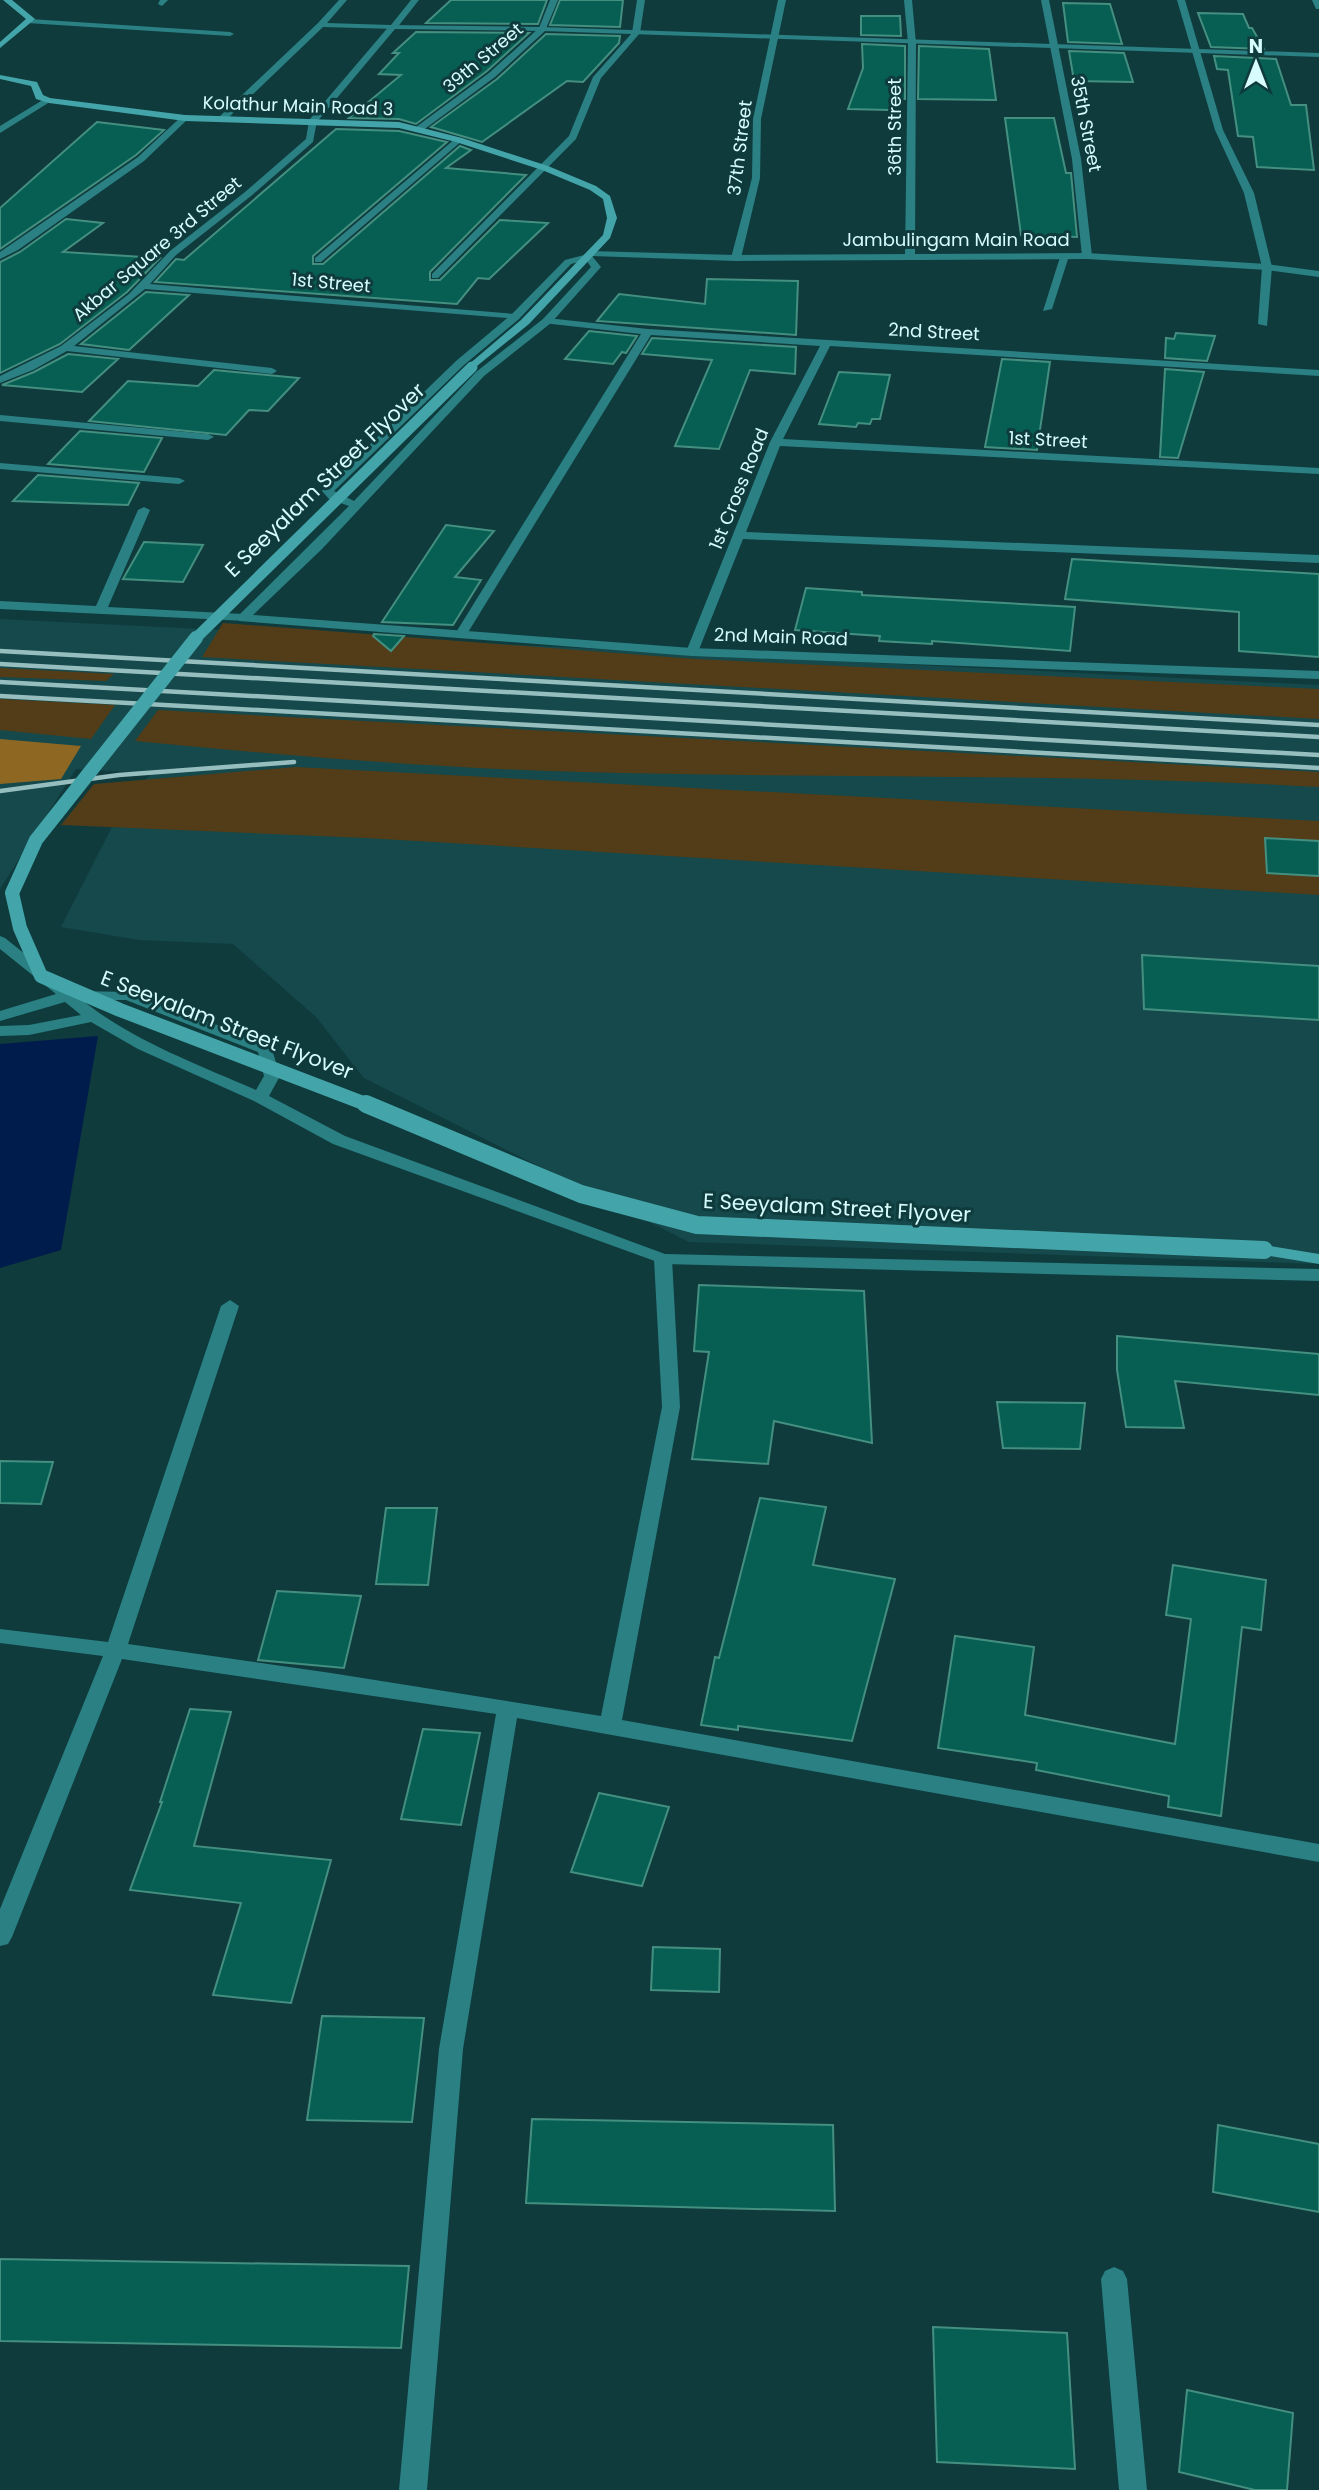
<svg xmlns="http://www.w3.org/2000/svg" width="1319" height="2490" font-family="Poppins,sans-serif">
<rect width="100%" height="100%" fill="#0f3b3d"/>
<!-- built -->
<polygon fill="#15494b" points="0,619 1319,685 1319,1264 689,1242 364,1078 316,1017 233,944 139,940 61,927 119,813 151,773 76,769 0,889"/>
<!-- green -->
<g fill="#523d18">
<polygon points="223,623 695,659 1319,689 1319,719 202,657"/>
<polygon points="0,668 114,674 106,681 0,677"/>
<polygon points="0,699 115,705 91,739 0,730"/>
<path d="M158 710 1319 772V787C1087 774 855 778 622 773 459 770 297 757 135 741Z"/>
<polygon points="296,767 1319,821 1319,895 366,838 61,825 94,784"/>
</g>
<!-- forest -->
<polygon fill="#8e6823" points="0,739 81,746 61,779 0,784"/>
<!-- water -->
<polygon fill="#001c4c" points="98,1036 61,1250 0,1268 0,1044"/>
<!-- building -->
<g fill="#065f52" stroke="#448f80" stroke-width="2">
<polygon points="451,0 547,0 538,24 426,23"/>
<polygon points="560,0 623,0 620,27 550,25"/>
<polygon points="1063,3 1110,4 1122,44 1068,42"/>
<polygon points="1198,13 1243,14 1249,28 1252,28 1264,49 1211,47"/>
<polygon points="861,16 900,16 901,36 861,35"/>
<polygon points="416,32 529,33 487,71 416,124 399,119 349,118 401,75 379,74 399,53 393,53"/>
<polygon points="546,34 620,36 619,43 583,82 567,81 482,142 431,127 497,79"/>
<polygon points="862,44 905,46 905,99 891,99 889,110 848,109 863,68"/>
<polygon points="919,46 989,49 996,100 918,99"/>
<polygon points="1069,51 1124,53 1133,82 1074,81"/>
<polygon points="1214,56 1276,59 1291,105 1306,105 1314,170 1257,167 1253,137 1238,136 1228,70 1217,69"/>
<polygon points="1005,118 1054,118 1066,173 1071,173 1077,237 1021,235"/>
<polygon points="97,122 164,130 136,155 0,249 0,208"/>
<polygon points="336,129 399,131 447,142 313,256 313,264 323,264 460,146 471,150 446,168 526,175 430,272 430,280 440,280 500,220 548,223 489,279 478,278 457,304 155,282 176,259 184,260"/>
<polygon points="66,219 103,223 63,252 160,258 127,292 60,344 0,373 0,262 20,252"/>
<polygon points="707,279 798,281 796,335 597,321 619,294 705,304"/>
<polygon points="146,292 189,295 129,350 81,344"/>
<polygon points="589,331 637,336 626,353 622,352 613,364 565,359"/>
<polygon points="1176,333 1215,336 1207,361 1165,358 1166,338 1174,339"/>
<polygon points="652,338 796,347 795,374 750,370 719,449 675,446 712,360 642,354"/>
<polygon points="68,354 118,359 82,392 2,385 34,372"/>
<polygon points="1002,359 1050,362 1037,450 985,447"/>
<polygon points="1165,369 1204,372 1178,458 1160,457"/>
<polygon points="214,370 299,378 268,411 249,410 226,435 89,421 128,381 198,386"/>
<polygon points="839,372 890,375 880,419 872,419 870,424 858,423 856,427 819,424"/>
<polygon points="80,431 162,438 144,472 48,464"/>
<polygon points="38,475 139,483 128,505 13,501"/>
<polygon points="446,525 494,531 455,577 481,580 453,625 382,622"/>
<polygon points="144,542 203,545 183,582 123,579"/>
<polygon points="1072,559 1319,574 1319,657 1239,651 1239,612 1065,599"/>
<polygon points="806,588 862,592 862,595 1075,607 1070,651 932,641 932,644 879,641 880,636 795,630"/>
<polygon points="374,634 404,636 391,651 373,636"/>
<polygon points="1265,838 1319,841 1319,876 1267,873"/>
<polygon points="1142,955 1319,966 1319,1020 1144,1009"/>
<polygon points="699,1285 864,1291 872,1443 774,1421 768,1464 692,1459 709,1352 694,1351"/>
<polygon points="1117,1336 1319,1354 1319,1395 1175,1381 1184,1428 1126,1427 1117,1370"/>
<polygon points="997,1402 1085,1403 1080,1449 1003,1448"/>
<polygon points="0,1461 53,1462 41,1504 0,1503"/>
<polygon points="760,1498 826,1507 813,1565 895,1579 852,1741 738,1726 738,1730 701,1725 715,1657 719,1658"/>
<polygon points="386,1508 437,1508 428,1585 376,1584"/>
<polygon points="1173,1565 1266,1580 1261,1630 1242,1627 1221,1816 1168,1807 1169,1796 1036,1770 1037,1763 938,1748 955,1636 1034,1647 1025,1715 1175,1744 1191,1619 1166,1615"/>
<polygon points="277,1591 361,1596 344,1668 258,1660"/>
<polygon points="190,1709 231,1712 194,1846 331,1860 291,2003 213,1995 241,1903 130,1890 162,1802 160,1802"/>
<polygon points="423,1729 480,1733 461,1825 401,1819"/>
<polygon points="599,1793 669,1807 642,1886 571,1872"/>
<polygon points="653,1947 720,1949 719,1992 651,1990"/>
<polygon points="322,2016 424,2018 412,2122 307,2120"/>
<polygon points="532,2119 833,2125 835,2211 526,2203"/>
<polygon points="1218,2125 1319,2144 1319,2212 1213,2192"/>
<polygon points="0,2259 409,2266 401,2348 0,2341"/>
<polygon points="933,2327 1067,2333 1075,2469 937,2462"/>
<polygon points="1187,2390 1293,2413 1287,2490 1255,2490 1179,2472"/>
</g>
<g fill="none" stroke-linecap="round" stroke-linejoin="round">
<!-- minor -->
<g fill="#2a8083" fill-rule="evenodd">
<polygon points="160,0 168,0 162,6 158,4"/>
<polygon points="339,0 347,0 327,23 391,25 411,0 419,0 396,29 323,27 225,121 219,121 219,117 318,23"/>
<polygon points="550,0 558,0 545,31 495,77 422,131 416,131 416,127 489,73 539,28"/>
<polygon points="637,0 645,0 640,33 601,78 576,139 438,278 432,278 432,274 569,136 593,77 632,33"/>
<polygon points="778,0 786,0 761,119 760,178 741,258 736,261 731,258 752,178 753,119"/>
<polygon points="904,0 912,0 916,43 915,255 910,258 905,255 908,43"/>
<polygon points="1041,0 1049,0 1081,159 1092,256 1087,259 1082,256 1072,159"/>
<polygon points="1177,0 1185,0 1223,130 1254,193 1272,267 1267,326 1258,324 1262,267 1244,193 1215,130"/>
<polygon points="1312,0 1319,0 1319,9 1316,9"/>
<polygon points="30,19 230,32 234,34 230,36 27,23"/>
<polygon points="46,98 53,100 0,133 0,126"/>
<polygon points="182,116 189,118 144,161 18,250 0,259 0,252 138,157"/>
<polygon points="313,118 317,121 313,142 251,196 176,255 150,284 515,314 519,315 519,319 145,289 74,346 272,368 277,371 272,374 67,351 33,370 0,383 0,376 61,346 129,294 170,251 245,192 306,139 309,121"/>
<polygon points="456,138 463,140 321,262 315,262 315,258"/>
<polygon points="1061,254 1069,256 1052,309 1043,311"/>
<polygon points="547,318 648,329 1319,370 1319,376 830,346 783,439 1319,468 1319,474 780,446 746,532 1319,555 1319,563 743,539 698,652 697,655 687,655 686,652 770,442 820,346 651,335 467,634 461,638 457,637 455,634 641,334 543,323 543,319"/>
<polygon points="0,415 208,434 214,437 208,440 0,421"/>
<polygon points="0,463 179,478 185,481 179,484 0,469"/>
<polygon points="144,507 150,510 108,607 243,614 249,618 247,621 0,609 0,601 96,606 138,510"/>
<polygon points="663,1254 672,1259 680,1407 622,1720 1319,1844 1319,1862 517,1718 463,2049 427,2490 399,2490 439,2049 496,1714 122,1659 12,1937 8,1944 0,1946 0,1909 103,1656 0,1643 0,1629 108,1642 221,1306 230,1300 239,1306 128,1644 331,1673 601,1716 662,1407 654,1259"/>
<polygon points="1114,2267 1123,2271 1127,2279 1147,2490 1119,2490 1101,2279 1105,2271"/>
</g>
<!-- tertiary -->
<g fill="#2a8083" fill-rule="evenodd">
<polygon points="390,25 542,27 1319,53 1319,57 542,31 395,29 316,123 310,123 310,119"/>
<path d="M589 251 736 255 1087 253 1267 264 1319 271V277L1267 270 1087 259 736 261 592 256 601 267 551 323 484 376 322 549 253 615 692 648 1319 671V679L692 656 239 621V615L349 506 329 499 322 491 324 489 456 361 511 315 565 260 588 254ZM586 260 591 267 543 319 476 372 354 501 334 491 464 365 519 319 571 264Z"/>
<path d="M0 936 5 938 71 991 133 992 271 1046 280 1076 269 1096 345 1136 665 1254 1319 1269V1281L663 1264 333 1144 254 1101 138 1049 91 1022 29 1035 0 1036V1026L29 1025 81 1015 65 1002 0 1021V1011L56 994 0 949ZM82 1000H126L258 1052 264 1076 256 1090C197 1064 133 1041 82 1000Z"/>
</g>
<!-- secondary -->
<g fill="#43a5a9" fill-rule="evenodd">
<polygon points="3,0 12,0 35,19 0,48 0,42 26,19"/>
<polygon points="0,75 37,82 43,95 50,98 185,115 399,122 462,138 548,166 596,186 610,196 617,218 610,238 529,324 472,370 468,369 468,365 521,320 603,235 607,218 603,199 590,190 542,170 456,142 399,128 185,121 49,103 36,99 31,86 0,79"/>
<polygon points="1264,1245 1319,1254 1319,1264 1258,1254 1255,1250"/>
</g>
<!-- rail -->
<g stroke="#96bebf" stroke-width="4.5">
<polyline points="0,651 1319,725"/>
<polyline points="0,664 1319,737"/>
<polyline points="0,682 1319,755"/>
<polyline points="0,696 1319,768"/>
<polyline points="0,791 119,775 294,762"/>
</g>
<!-- secondary-bridge-far2 -->
<polyline stroke="#43a5a9" stroke-width="11" points="194,640 472,367"/>
<!-- secondary-bridge-far1 -->
<polyline stroke="#43a5a9" stroke-width="14" points="196,638 36,840 12,893 20,928 41,976 120,1010 371,1106"/>
<!-- secondary-bridge -->
<polyline stroke="#43a5a9" stroke-width="18" points="366,1104 581,1194 697,1225 1264,1250"/>
</g>
<g text-anchor="middle" stroke-width="6" stroke-linejoin="round" paint-order="stroke">
<!-- far-street labels -->
<g font-size="18" fill="#d6fcfd" stroke="#0f3b3d">
<text transform="translate(483 58) rotate(-40)" y="6">39th Street</text>
<text transform="translate(298 106) rotate(2)" y="6">Kolathur Main Road 3</text>
<text transform="translate(1086 124) rotate(79)" y="6">35th Street</text>
<text transform="translate(895 127) rotate(-90)" y="6">36th Street</text>
<text transform="translate(740 148) rotate(-83)" y="6">37th Street</text>
<text x="956" y="246">Jambulingam Main Road</text>
<text transform="translate(157 249) rotate(-40)" y="6">Akbar Square 3rd Street</text>
<text transform="translate(331 283) rotate(5)" y="6">1st Street</text>
<text transform="translate(934 332) rotate(3)" y="6">2nd Street</text>
<text transform="translate(1048 440) rotate(3)" y="6">1st Street</text>
<text transform="translate(739 489) rotate(-68)" y="6">1st Cross Road</text>
<text transform="translate(781 637) rotate(2)" y="6">2nd Main Road</text>
</g>
<!-- street labels -->
<g font-size="21" fill="#d6fcfd" stroke="#0f3b3d">
<text transform="translate(325 480) rotate(-44)" y="7">E Seeyalam Street Flyover</text>
<text transform="translate(227 1025) rotate(21)" y="7">E Seeyalam Street Flyover</text>
<text transform="translate(837 1208) rotate(3)" y="7">E Seeyalam Street Flyover</text>
</g>
</g>
<!-- north arrow -->
<g transform="translate(1256 63)" stroke="#0f3b3d" stroke-width="5" paint-order="stroke">
<path d="M0-5L12 26L0 18L-12 26Z" fill="#d6fcfd"/>
<text y="-10" font-size="19" font-weight="bold" text-anchor="middle" fill="#d6fcfd">N</text>
</g>
</svg>
